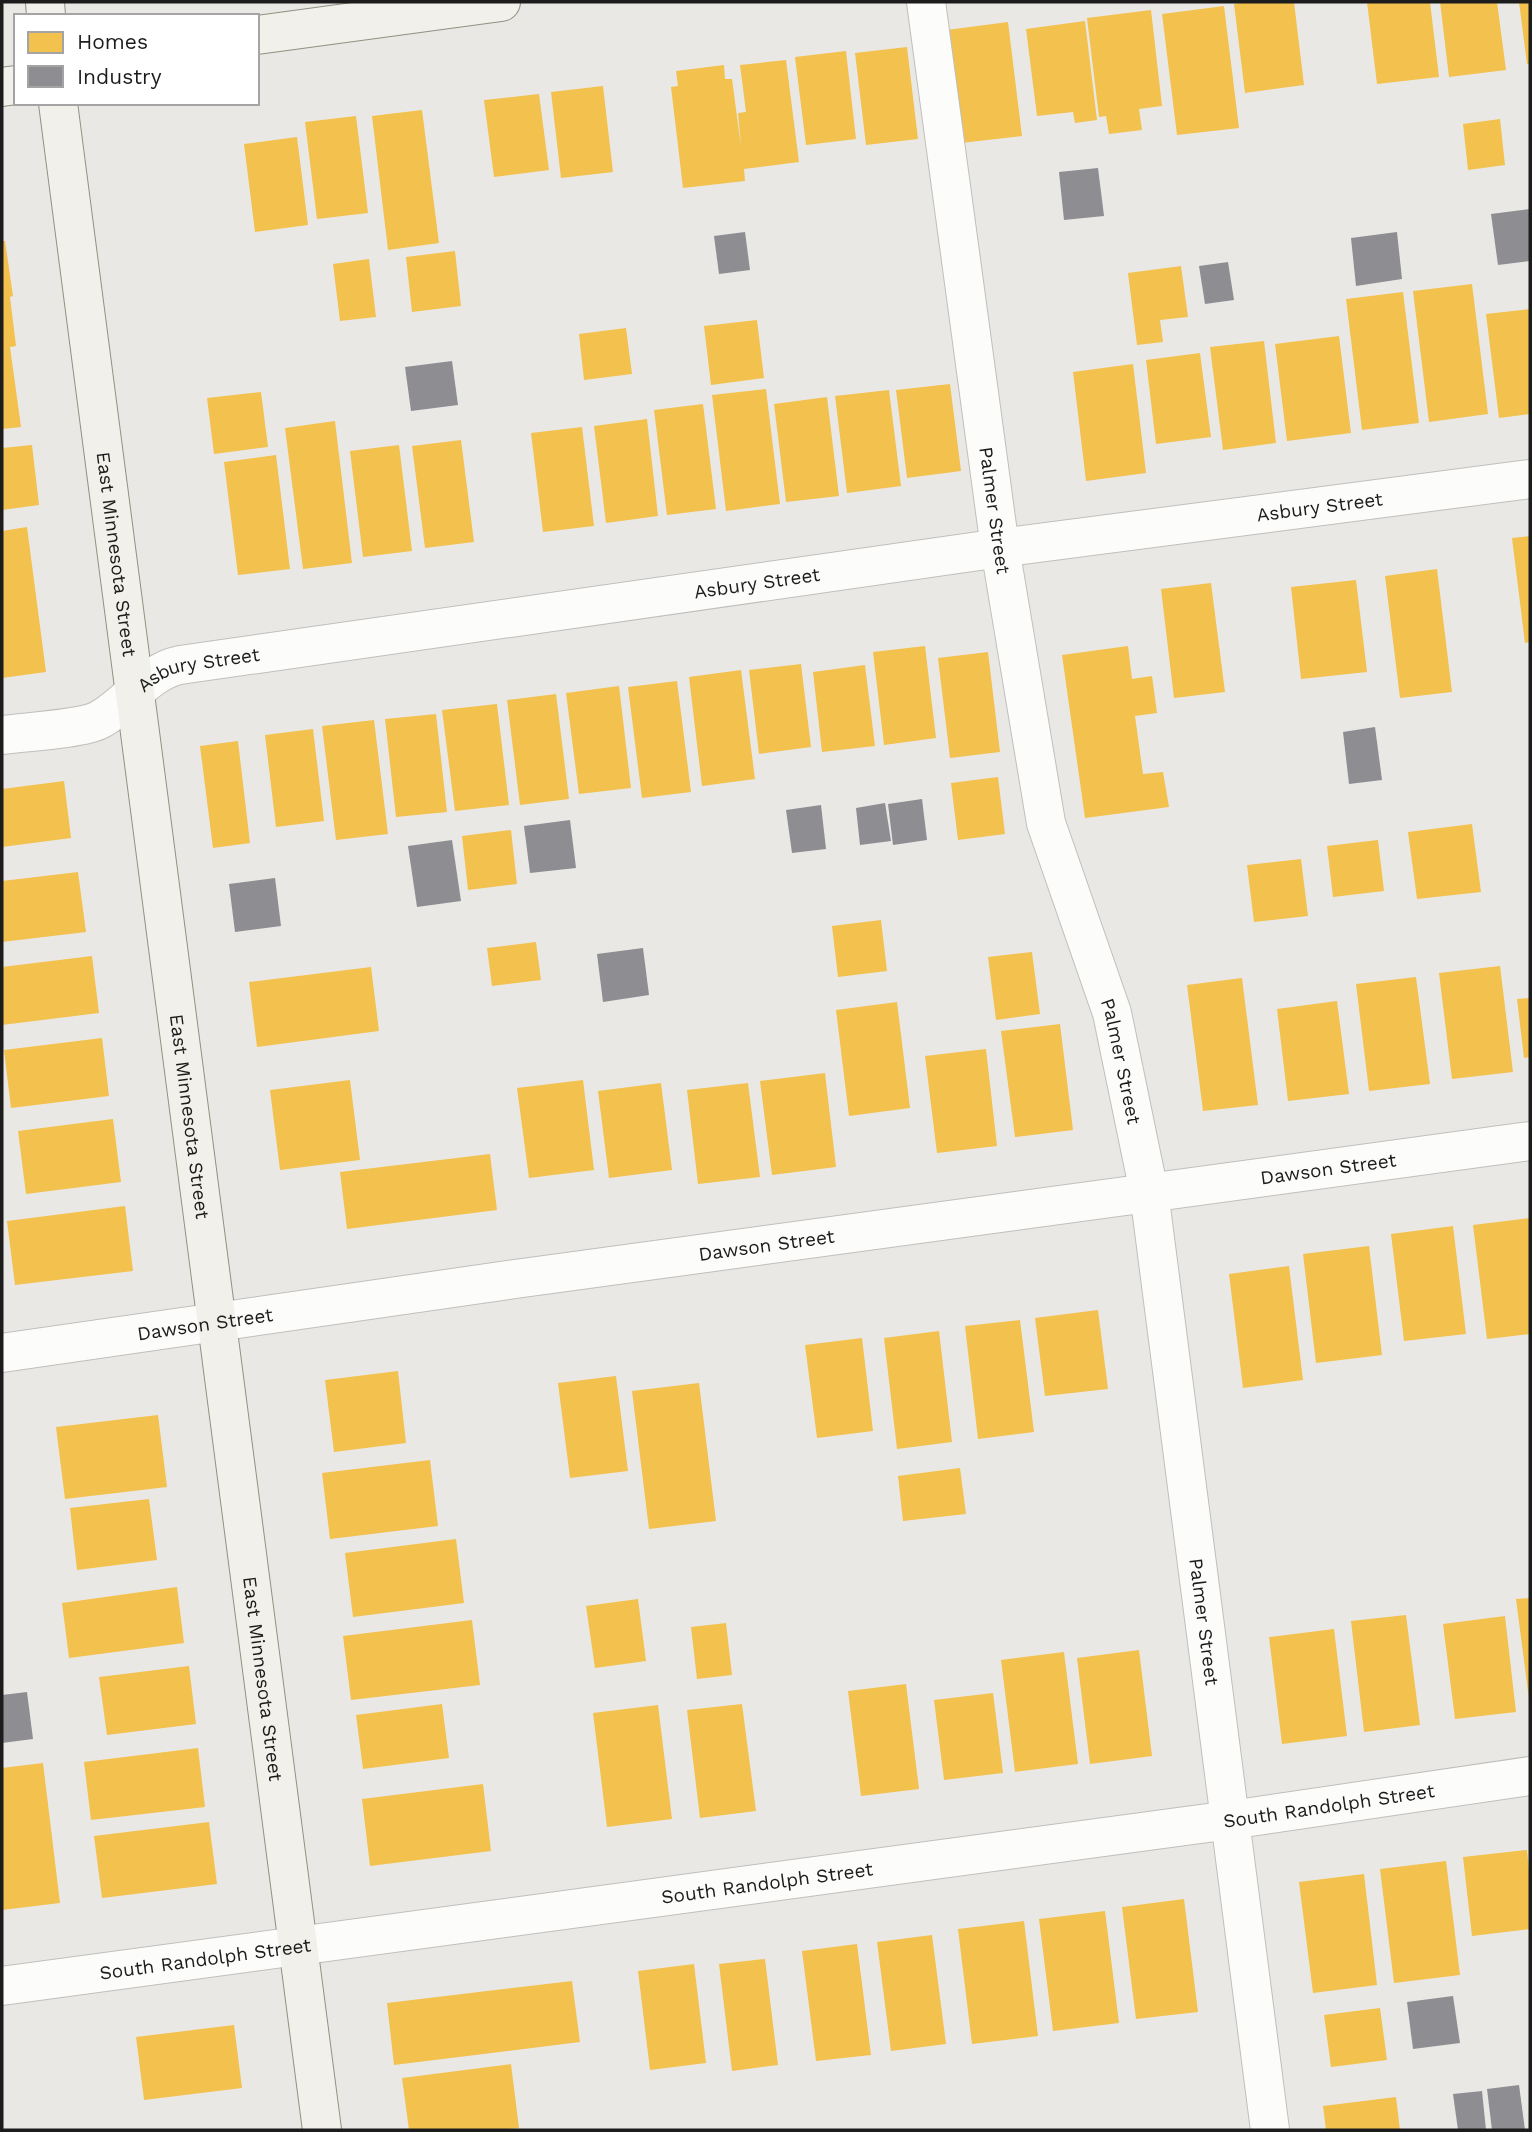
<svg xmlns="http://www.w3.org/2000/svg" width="1532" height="2132" font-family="'Work Sans',sans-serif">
<rect width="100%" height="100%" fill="#eae8e5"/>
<!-- homes -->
<g fill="#f2c14e">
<polygon points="1249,2 1294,2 1304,85 1245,93 1234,4"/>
<polygon points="1367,2 1430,2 1439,77 1377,84"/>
<polygon points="1440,2 1497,2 1506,70 1449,77"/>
<polygon points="1519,2 1530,2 1530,64 1527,64"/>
<polygon points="1224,6 1239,128 1177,135 1162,14"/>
<polygon points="1151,10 1162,106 1139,109 1142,130 1109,134 1106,116 1099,117 1087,18"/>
<polygon points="1085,21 1097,120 1075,123 1073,112 1037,116 1026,29"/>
<polygon points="1008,22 1022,136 961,143 947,30"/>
<polygon points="907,47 918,139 866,145 855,53"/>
<polygon points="846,51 856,139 806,145 795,57"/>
<polygon points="786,60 799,162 744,169 745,181 683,188 671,87 678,86 676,71 724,65 725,79 732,79 741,147 738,113 746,112 740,65"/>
<polygon points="603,86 613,172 561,178 551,92"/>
<polygon points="539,94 549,170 494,177 484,100"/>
<polygon points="422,110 439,243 388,250 372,116"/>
<polygon points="356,116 368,213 317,219 305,122"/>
<polygon points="1500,119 1505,165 1468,170 1463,124"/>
<polygon points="297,137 308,225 255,232 244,144"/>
<polygon points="2,241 5,241 13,296 10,297 16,346 10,347 21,427 2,429"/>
<polygon points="455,251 461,306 412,312 406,257"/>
<polygon points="369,259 376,317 340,321 333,264"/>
<polygon points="1181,266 1188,317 1160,320 1163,342 1137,345 1128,273"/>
<polygon points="1472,284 1488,414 1429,422 1413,291"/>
<polygon points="1403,292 1419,423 1362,430 1346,299"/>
<polygon points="1530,309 1530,414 1499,418 1486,314"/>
<polygon points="757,320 764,378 711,385 704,326"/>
<polygon points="626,328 632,374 584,380 579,334"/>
<polygon points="1339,336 1351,433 1287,441 1275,344"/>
<polygon points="1264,341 1276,443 1223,450 1210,347"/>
<polygon points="1200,353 1211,437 1156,444 1146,360"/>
<polygon points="1133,364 1146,473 1086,481 1073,372"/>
<polygon points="950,384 961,471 907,478 896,390"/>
<polygon points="766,389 780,504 726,511 712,395"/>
<polygon points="889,390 901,486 847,493 835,396"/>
<polygon points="261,392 268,447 214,454 207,398"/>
<polygon points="827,397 839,496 786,502 774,404"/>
<polygon points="703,404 716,509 667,515 654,410"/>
<polygon points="647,419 658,516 606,523 594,426"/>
<polygon points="335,421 352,563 303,569 285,428"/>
<polygon points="582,427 594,526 543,532 531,433"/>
<polygon points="461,440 474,542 425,548 412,446"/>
<polygon points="32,445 39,505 2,510 2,448"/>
<polygon points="399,445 412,551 363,557 350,451"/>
<polygon points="276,455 290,569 238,575 224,462"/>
<polygon points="27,527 46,672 2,678 2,531"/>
<polygon points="1530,536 1530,642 1525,643 1512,538"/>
<polygon points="1437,569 1452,692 1400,698 1385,576"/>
<polygon points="1356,580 1367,672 1301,679 1291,587"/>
<polygon points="1211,583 1225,692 1174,698 1161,589"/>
<polygon points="925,646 936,738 884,745 873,652"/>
<polygon points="1128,646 1132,679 1152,676 1157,713 1135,716 1143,774 1163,772 1169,807 1085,818 1062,655"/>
<polygon points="988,652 1000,752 950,758 938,658"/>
<polygon points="801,664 811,747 759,754 749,670"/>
<polygon points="865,665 875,746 822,752 813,672"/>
<polygon points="741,670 755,779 702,786 689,677"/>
<polygon points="677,681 691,792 642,798 628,687"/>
<polygon points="619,686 631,788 579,794 566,693"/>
<polygon points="556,694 569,799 520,805 507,700"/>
<polygon points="497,704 509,805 455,811 442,710"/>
<polygon points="436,714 447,812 396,817 385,719"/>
<polygon points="374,720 388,834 336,840 322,726"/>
<polygon points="313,729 324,821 276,827 265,735"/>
<polygon points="238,741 250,843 213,848 200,746"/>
<polygon points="998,777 1005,834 958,840 951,783"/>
<polygon points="64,781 71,838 2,847 2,789"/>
<polygon points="1472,824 1481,892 1417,899 1408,832"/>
<polygon points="511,830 517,884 468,890 462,836"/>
<polygon points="1378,840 1384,891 1333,897 1327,846"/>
<polygon points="1301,859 1308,916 1254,922 1247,865"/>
<polygon points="78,872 86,932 2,942 2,881"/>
<polygon points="881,920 887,971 838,977 832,926"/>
<polygon points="536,942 541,980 492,986 487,948"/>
<polygon points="1032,952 1040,1014 996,1020 988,957"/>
<polygon points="92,956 99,1013 2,1025 2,967"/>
<polygon points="1500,966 1513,1072 1452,1079 1439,973"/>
<polygon points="371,967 379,1031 257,1047 249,982"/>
<polygon points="1416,977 1430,1084 1369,1091 1356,984"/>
<polygon points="1242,978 1258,1105 1203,1111 1187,985"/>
<polygon points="1530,998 1530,1057 1524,1058 1517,999"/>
<polygon points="1337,1001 1349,1094 1288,1101 1277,1009"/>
<polygon points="897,1002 910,1108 849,1116 836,1010"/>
<polygon points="1060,1024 1073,1130 1015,1137 1001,1031"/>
<polygon points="102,1038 109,1096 11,1108 4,1050"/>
<polygon points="986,1049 997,1146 937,1153 925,1056"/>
<polygon points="825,1073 836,1167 772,1175 760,1081"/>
<polygon points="350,1080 360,1160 280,1170 270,1090"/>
<polygon points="583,1080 594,1170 529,1178 517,1088"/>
<polygon points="661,1083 672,1170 609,1178 598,1091"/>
<polygon points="748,1083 760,1177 698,1184 687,1090"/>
<polygon points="113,1119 121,1182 26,1194 18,1131"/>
<polygon points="490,1154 497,1210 347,1229 340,1172"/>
<polygon points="125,1206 133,1271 15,1285 7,1221"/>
<polygon points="1530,1218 1530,1334 1487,1339 1473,1225"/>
<polygon points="1453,1226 1466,1334 1404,1341 1391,1234"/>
<polygon points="1369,1246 1382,1355 1316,1363 1303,1254"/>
<polygon points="1289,1266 1303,1380 1243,1388 1229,1274"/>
<polygon points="1098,1310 1108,1389 1045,1396 1035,1318"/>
<polygon points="1020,1320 1034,1432 978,1439 965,1326"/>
<polygon points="939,1331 952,1442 897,1449 884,1338"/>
<polygon points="862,1338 873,1431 817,1438 805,1345"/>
<polygon points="398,1371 406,1443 334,1452 325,1380"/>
<polygon points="616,1376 628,1471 570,1478 558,1383"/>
<polygon points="699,1383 716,1521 649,1529 632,1391"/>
<polygon points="158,1415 167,1487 65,1499 56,1427"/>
<polygon points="430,1460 438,1526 330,1539 322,1473"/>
<polygon points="960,1468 966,1514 903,1521 898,1476"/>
<polygon points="149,1499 157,1560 77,1570 70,1508"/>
<polygon points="456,1539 464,1603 353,1617 345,1553"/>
<polygon points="177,1587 184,1643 69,1658 62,1603"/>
<polygon points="1530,1598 1530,1699 1529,1699 1516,1599"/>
<polygon points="638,1599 646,1661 595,1668 586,1606"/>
<polygon points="1406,1615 1420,1725 1364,1732 1351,1621"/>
<polygon points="1505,1616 1516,1712 1455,1719 1443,1624"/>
<polygon points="472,1620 480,1685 351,1700 343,1636"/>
<polygon points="726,1623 732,1675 697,1679 691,1627"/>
<polygon points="1334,1629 1347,1736 1282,1744 1269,1637"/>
<polygon points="1139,1650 1152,1756 1090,1764 1077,1658"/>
<polygon points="1064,1652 1078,1764 1015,1772 1001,1660"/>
<polygon points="189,1666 196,1724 107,1735 99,1677"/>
<polygon points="906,1684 919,1789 861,1796 848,1691"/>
<polygon points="993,1693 1003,1773 944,1780 934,1700"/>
<polygon points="442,1704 449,1758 363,1769 356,1715"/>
<polygon points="742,1704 756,1811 700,1818 687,1710"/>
<polygon points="658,1705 672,1819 607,1827 593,1713"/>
<polygon points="198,1748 205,1807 91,1820 84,1762"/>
<polygon points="43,1763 60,1903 2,1910 2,1768"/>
<polygon points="483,1784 491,1851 370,1866 362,1799"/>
<polygon points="209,1822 217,1884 102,1898 94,1836"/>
<polygon points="1527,1850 1530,1879 1530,1929 1472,1936 1463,1857"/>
<polygon points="1446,1861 1460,1975 1394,1983 1380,1869"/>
<polygon points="1364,1874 1377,1985 1313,1993 1299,1882"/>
<polygon points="1184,1899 1198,2012 1136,2019 1122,1907"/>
<polygon points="1105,1911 1119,2023 1053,2031 1039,1919"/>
<polygon points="1024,1921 1038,2036 972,2044 958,1929"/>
<polygon points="932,1935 946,2044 891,2051 877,1942"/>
<polygon points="857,1944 871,2055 816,2061 802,1951"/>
<polygon points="765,1959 778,2065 732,2071 719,1964"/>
<polygon points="694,1964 706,2063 650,2070 638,1971"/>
<polygon points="572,1981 580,2042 394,2065 387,2003"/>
<polygon points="1380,2008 1387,2060 1331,2067 1324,2015"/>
<polygon points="234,2025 242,2088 144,2100 136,2037"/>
<polygon points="511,2064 519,2128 497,2130 409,2130 402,2078"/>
<polygon points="1396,2097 1400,2130 1326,2130 1323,2106"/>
</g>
<!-- industry -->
<g fill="#8d8d92">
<polygon points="1098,168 1104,216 1064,220 1059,172"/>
<polygon points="1530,209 1530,261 1498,265 1491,214"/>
<polygon points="745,232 750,270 719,274 714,236"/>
<polygon points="1397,232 1402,279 1356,286 1351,238"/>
<polygon points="1228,262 1234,300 1205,304 1199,266"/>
<polygon points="452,361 458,405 411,411 405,367"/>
<polygon points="1375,727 1382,780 1349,784 1343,732"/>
<polygon points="922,799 927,840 893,845 888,804"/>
<polygon points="885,803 891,841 860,845 856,808"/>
<polygon points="821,805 826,849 792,853 786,810"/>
<polygon points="570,820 576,868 530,873 524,826"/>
<polygon points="452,840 461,901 417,907 408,846"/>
<polygon points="275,878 281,926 235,932 229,884"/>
<polygon points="643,948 649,995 603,1002 597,954"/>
<polygon points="27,1692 33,1739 2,1743 2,1695"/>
<polygon points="1453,1996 1460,2043 1413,2049 1407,2002"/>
<polygon points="1519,2085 1525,2130 1492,2130 1487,2089"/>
<polygon points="1482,2091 1486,2130 1458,2130 1453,2094"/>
</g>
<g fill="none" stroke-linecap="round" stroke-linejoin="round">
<!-- street casing -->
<g stroke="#c0bfbd" stroke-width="40">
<g id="street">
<path id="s1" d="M926 2 1000 548 1046 823 1112 1013 1149 1192 1270 2130"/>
<path id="s2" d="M2 735C24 732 82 729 99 720 128 705 146 672 180 665L1000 548 1530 479"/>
<path id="s3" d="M2 1353 515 1279 1530 1141"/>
<path id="s4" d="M2 1986 1230 1820 1530 1776"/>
</g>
</g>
<!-- secondary casing -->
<g stroke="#919180" stroke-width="40">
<g id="secondary">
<polyline points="45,2 46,16"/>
<polyline points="257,35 501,2"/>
<polyline points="2,87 16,85"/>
<path id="s5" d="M58 103 322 2130"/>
</g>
</g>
<!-- street -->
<use href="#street" stroke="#fcfcfb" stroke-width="38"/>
<!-- secondary -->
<use href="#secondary" stroke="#f1f0ea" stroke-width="38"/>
</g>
<g text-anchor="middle" stroke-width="7" stroke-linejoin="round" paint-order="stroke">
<!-- street labels -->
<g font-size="19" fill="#1c1c1c" stroke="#fff">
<text dy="7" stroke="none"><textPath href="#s2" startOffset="1348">Asbury Street</textPath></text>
<text dy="7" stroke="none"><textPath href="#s1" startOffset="513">Palmer Street</textPath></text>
<text dy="7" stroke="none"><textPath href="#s5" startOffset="455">East Minnesota Street</textPath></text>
<text dy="7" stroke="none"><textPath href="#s2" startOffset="780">Asbury Street</textPath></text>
<text dy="7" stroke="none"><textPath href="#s2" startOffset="214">Asbury Street</textPath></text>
<text dy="7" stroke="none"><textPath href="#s1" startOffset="1080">Palmer Street</textPath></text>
<text dy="7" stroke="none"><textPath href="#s5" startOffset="1022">East Minnesota Street</textPath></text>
<text dy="7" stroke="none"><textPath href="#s3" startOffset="1339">Dawson Street</textPath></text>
<text dy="7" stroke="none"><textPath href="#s3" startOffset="772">Dawson Street</textPath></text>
<text dy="7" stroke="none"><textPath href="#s3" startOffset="205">Dawson Street</textPath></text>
<text dy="7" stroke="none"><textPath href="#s1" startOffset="1647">Palmer Street</textPath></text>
<text dy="7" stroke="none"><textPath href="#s5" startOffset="1589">East Minnesota Street</textPath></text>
<text dy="7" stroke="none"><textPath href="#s4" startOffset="1339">South Randolph Street</textPath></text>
<text dy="7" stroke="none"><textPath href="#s4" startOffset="772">South Randolph Street</textPath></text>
<text dy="7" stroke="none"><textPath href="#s4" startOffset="205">South Randolph Street</textPath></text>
</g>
</g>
<!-- border -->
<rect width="1532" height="2132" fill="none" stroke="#1c1c1c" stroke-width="7"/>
<!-- legend -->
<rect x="14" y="14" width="245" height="91" fill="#ffffff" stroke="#a4a4a4" stroke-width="2"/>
<rect x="28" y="32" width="35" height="21" fill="#f2c14e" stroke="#a4a4a4" stroke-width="2"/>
<text x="77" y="49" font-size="21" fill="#1c1c1c">Homes</text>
<rect x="28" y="66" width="35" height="21" fill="#8d8d92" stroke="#a4a4a4" stroke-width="2"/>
<text x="77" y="84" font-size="21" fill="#1c1c1c">Industry</text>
</svg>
